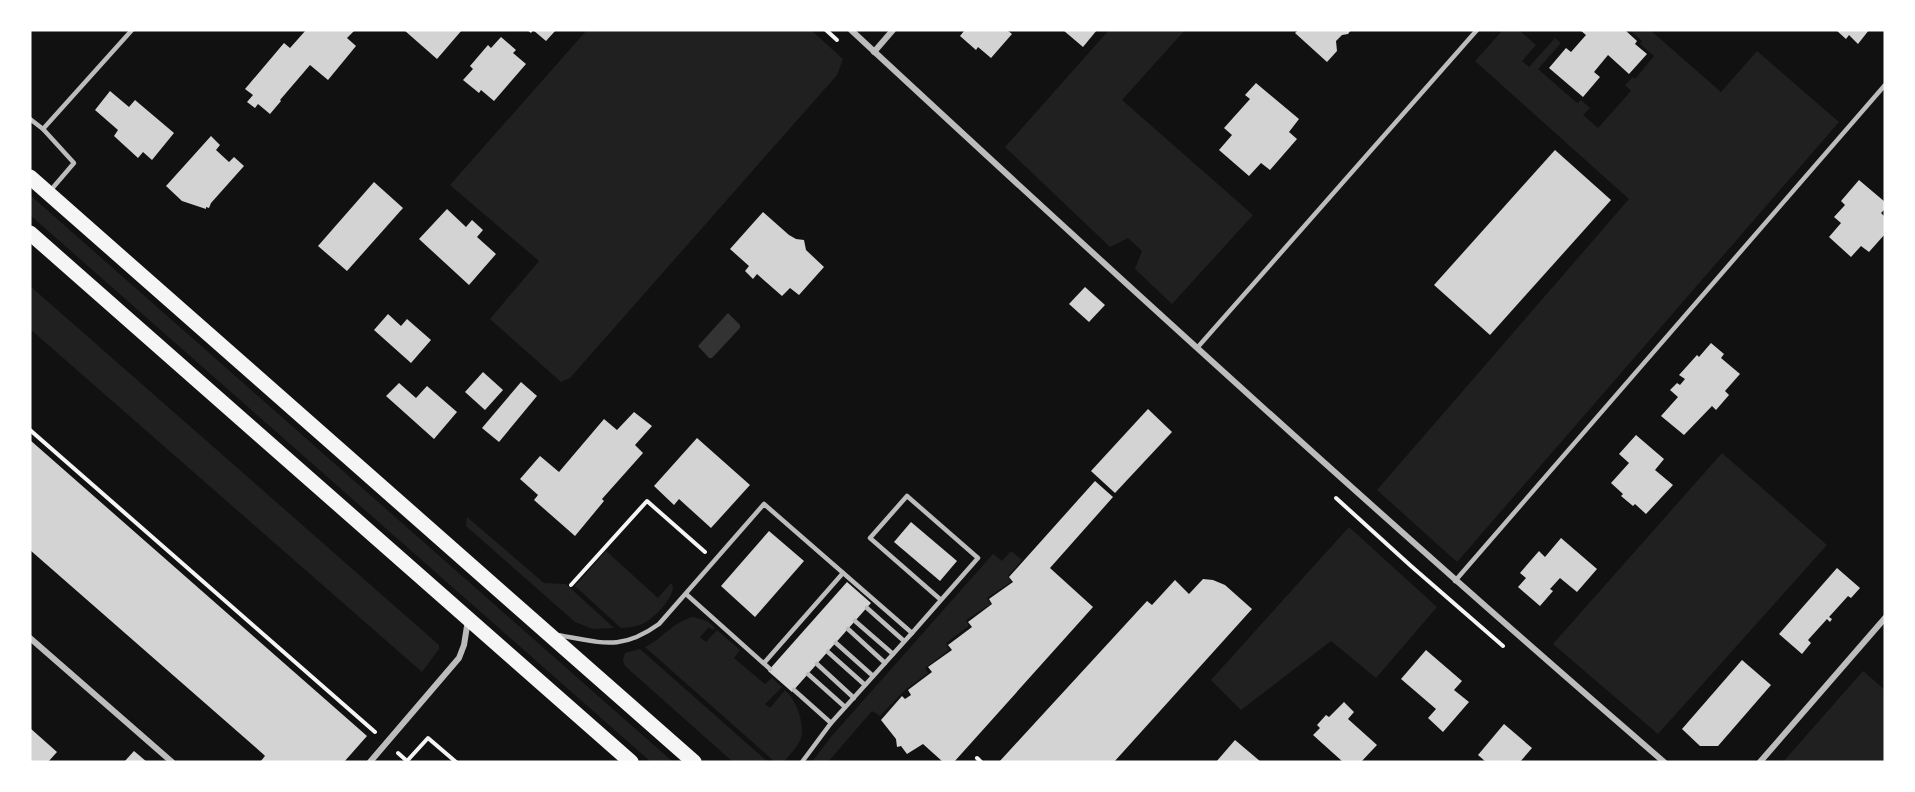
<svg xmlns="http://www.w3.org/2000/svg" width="1915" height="792" font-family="'Asap Condensed',sans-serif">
<rect width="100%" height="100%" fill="#111"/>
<!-- green -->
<g fill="#202020">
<polygon points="587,30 811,30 843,59 837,75 570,378 561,382 490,319 539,261 450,185"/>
<polygon points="1109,30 1185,30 1122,100 1253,215 1172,304 1135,269 1142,251 1128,238 1110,247 1005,147"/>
<polygon points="1503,30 1519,30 1536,45 1522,61 1529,67 1555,38 1561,43 1538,69 1577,103 1581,100 1590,108 1583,115 1598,128 1631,91 1625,85 1633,77 1635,79 1654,56 1640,44 1642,41 1630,30 1650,30 1721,92 1757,51 1839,122 1457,562 1377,490 1629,199 1475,61"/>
<polygon points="30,195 673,762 651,762 30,215"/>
<polygon points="30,286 439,645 439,649 422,672 30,329"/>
<polygon points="1722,453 1827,545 1658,734 1553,644"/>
<polygon points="467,517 544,583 566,584 614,628 593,629 575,622 466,526"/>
<polygon points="1349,527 1437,607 1376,678 1331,641 1241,710 1211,680"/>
<path d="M606 551 658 598 671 583 673 586C673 599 653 620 640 625 635 627 628 627 621 628L575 586Z"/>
<polygon points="1011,551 1022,560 1008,576 1011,582 987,598 991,604 966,620 969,626 946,643 949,650 925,668 928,673 905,690 880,716 872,711 828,762 812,762 830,738 993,554 1002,561"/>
<path d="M693 617 707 621 715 628 713 630 709 627 700 637 706 642 717 630 740 650 734 658 765 684 772 678 782 687 765 704 770 708 785 690C796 700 805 723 801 738 798 747 789 755 784 762H775L645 647C662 639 673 622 693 617Z"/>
<polygon points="640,649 768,762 733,762 625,666 623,661 625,653"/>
<polygon points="1863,671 1885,690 1885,762 1783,762"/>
</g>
<!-- water -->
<polygon fill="#333" points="728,313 740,325 740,328 712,358 709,358 698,346"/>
<!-- building -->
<g fill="#d3d3d3">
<polygon points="306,30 355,30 347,38 356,46 328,80 310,65 280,100 281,101 270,114 258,104 255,108 247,102 253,95 245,89 284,43 290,48"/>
<polygon points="404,30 462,30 437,59"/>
<polygon points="527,30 556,30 546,41 533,30 531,33"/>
<polygon points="962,30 1007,30 1012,34 991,58 978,47 976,50 960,36 964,31"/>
<polygon points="1063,30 1097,30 1083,47"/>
<polygon points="1298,30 1351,30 1348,34 1342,35 1336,41 1337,51 1327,62 1295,33"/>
<polygon points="1580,30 1625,30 1637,41 1635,44 1647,54 1629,74 1608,55 1594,72 1600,77 1583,97 1549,68 1566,48 1571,52 1586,35"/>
<polygon points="1836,30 1869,30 1858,44 1849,35 1846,39"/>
<polygon points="501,37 516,50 513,53 526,64 494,101 481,90 479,93 463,80 473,69 470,66 488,45 491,48"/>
<polygon points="1256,83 1299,119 1289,132 1297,139 1270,170 1261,163 1249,176 1219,150 1232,135 1224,128 1250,99 1245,95"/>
<polygon points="110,91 129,107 135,100 174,133 152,160 143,152 138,158 114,136 118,130 95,110"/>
<polygon points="211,136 220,145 216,150 229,162 234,157 244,166 211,203 209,208 206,207 206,209 182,201 166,186"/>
<polygon points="1555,150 1611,200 1490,335 1434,285"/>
<polygon points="1859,180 1885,202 1885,209 1881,213 1885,217 1885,234 1869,252 1861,246 1851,257 1829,237 1841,223 1834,217 1845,205 1841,201"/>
<polygon points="374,182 403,208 347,271 318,246"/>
<polygon points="447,209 466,227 472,220 483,230 477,237 496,254 469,285 419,239"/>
<polygon points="763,212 789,235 796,239 804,240 806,250 824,267 799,295 790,288 782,296 757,274 753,279 745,271 749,266 730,249"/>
<polygon points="1085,287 1105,305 1089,322 1069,304"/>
<polygon points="388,314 401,326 407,319 431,340 411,363 374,330"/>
<polygon points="1711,343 1724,354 1721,358 1740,374 1725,391 1729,395 1716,410 1712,406 1684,435 1661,416 1678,397 1670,390 1677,383 1680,385 1685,379 1679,375 1697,355 1699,357"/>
<polygon points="483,372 503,390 485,410 465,392"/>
<polygon points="521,382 537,396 499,442 482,428"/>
<polygon points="399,383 416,398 427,386 457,412 434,439 386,396"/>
<polygon points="1148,409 1172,432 1115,493 1091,471"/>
<polygon points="634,412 652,426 635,445 643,453 602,499 604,501 575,536 534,500 538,495 520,479 540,456 559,472 604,419 617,430"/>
<polygon points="1636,435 1664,459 1655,470 1673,485 1646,514 1635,504 1633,506 1621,496 1623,494 1611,483 1629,463 1619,454"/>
<polygon points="697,438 750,485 711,528 679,499 674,505 654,486"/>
<polygon points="30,440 367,736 344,762 260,762 265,756 263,754 30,550"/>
<polygon points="1095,481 1113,497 1050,568 1093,607 954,762 943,762 923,744 907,754 901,746 897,747 896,739 881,720 902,696 905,699 911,695 908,690 932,672 928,667 952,650 948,645 972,627 968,622 992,604 989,599 1013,582 1009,577"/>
<polygon points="911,522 957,561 940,581 894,542"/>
<polygon points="769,531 804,561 755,617 721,586"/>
<polygon points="1561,538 1597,569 1577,592 1560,578 1550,589 1553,591 1540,606 1518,587 1526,578 1520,573 1539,551 1545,557"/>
<polygon points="1837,568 1860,588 1851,598 1848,596 1829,617 1832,619 1830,622 1827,619 1808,640 1811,643 1802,654 1779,634"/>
<polygon points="1203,579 1213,580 1225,585 1252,609 1114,762 999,762 1147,601 1152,605 1175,580 1189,594"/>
<polygon points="847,582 871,603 792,692 768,671"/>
<polygon points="1426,650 1462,681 1454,690 1469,702 1443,732 1428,718 1436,709 1401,679"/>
<polygon points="1742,660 1771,685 1718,746 1700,746 1682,729"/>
<polygon points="1344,702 1354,712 1348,719 1377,745 1361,762 1343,762 1313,735 1320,728 1317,725 1326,715 1329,717"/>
<polygon points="1504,724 1532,748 1520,762 1486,762 1478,755"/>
<polygon points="30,728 57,752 48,762 30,762"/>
<polygon points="1235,740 1261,762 1216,762"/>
<polygon points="134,751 147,762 124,762"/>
</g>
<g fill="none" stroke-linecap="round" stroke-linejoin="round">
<!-- path -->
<g stroke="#f5f5f5" stroke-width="4">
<polyline points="826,30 837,40"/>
<polyline points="30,430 375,732"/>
<polyline points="1336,498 1411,566 1503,646"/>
<polyline points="571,585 647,501 705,552"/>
<polyline points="398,753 407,761 428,738 456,762"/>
<polyline points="977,758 981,762"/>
</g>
<!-- service -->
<g stroke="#bcbcbc" stroke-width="4.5">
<polyline points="30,119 43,129"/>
<polyline points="50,191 74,163 43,129 132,30"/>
<polyline points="1197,348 1477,30"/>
<polyline points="1455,581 1885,85"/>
<polyline points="686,594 770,669"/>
<polyline points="867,608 904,641"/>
<polyline points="855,621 893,654"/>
<polyline points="848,629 885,663"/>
<polyline points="912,633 978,558 907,496 870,538 941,600"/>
<path d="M557 635C601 642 620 652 659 624L764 504 912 633 831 723 802 762"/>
<polyline points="836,643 873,676"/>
<polyline points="828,652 865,685"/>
<polyline points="764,663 843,573"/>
<polyline points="817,664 854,698"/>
<polyline points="808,674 845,707"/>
<polyline points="794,690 831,723"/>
</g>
<!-- minor -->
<g stroke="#bcbcbc" stroke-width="6">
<path d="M851 30C1118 278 1388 524 1664 762"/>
<polyline points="874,52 893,30"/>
<polyline points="30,638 172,762"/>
<polyline points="370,762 459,658 464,645 468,620"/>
<polyline points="1760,762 1885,618"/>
</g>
<!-- primary -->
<g stroke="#f5f5f5" stroke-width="15">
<polyline points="30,177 694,762"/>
<polyline points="30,233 631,762"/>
</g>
</g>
<!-- border -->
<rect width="1915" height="792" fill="none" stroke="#ffffff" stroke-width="63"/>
</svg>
